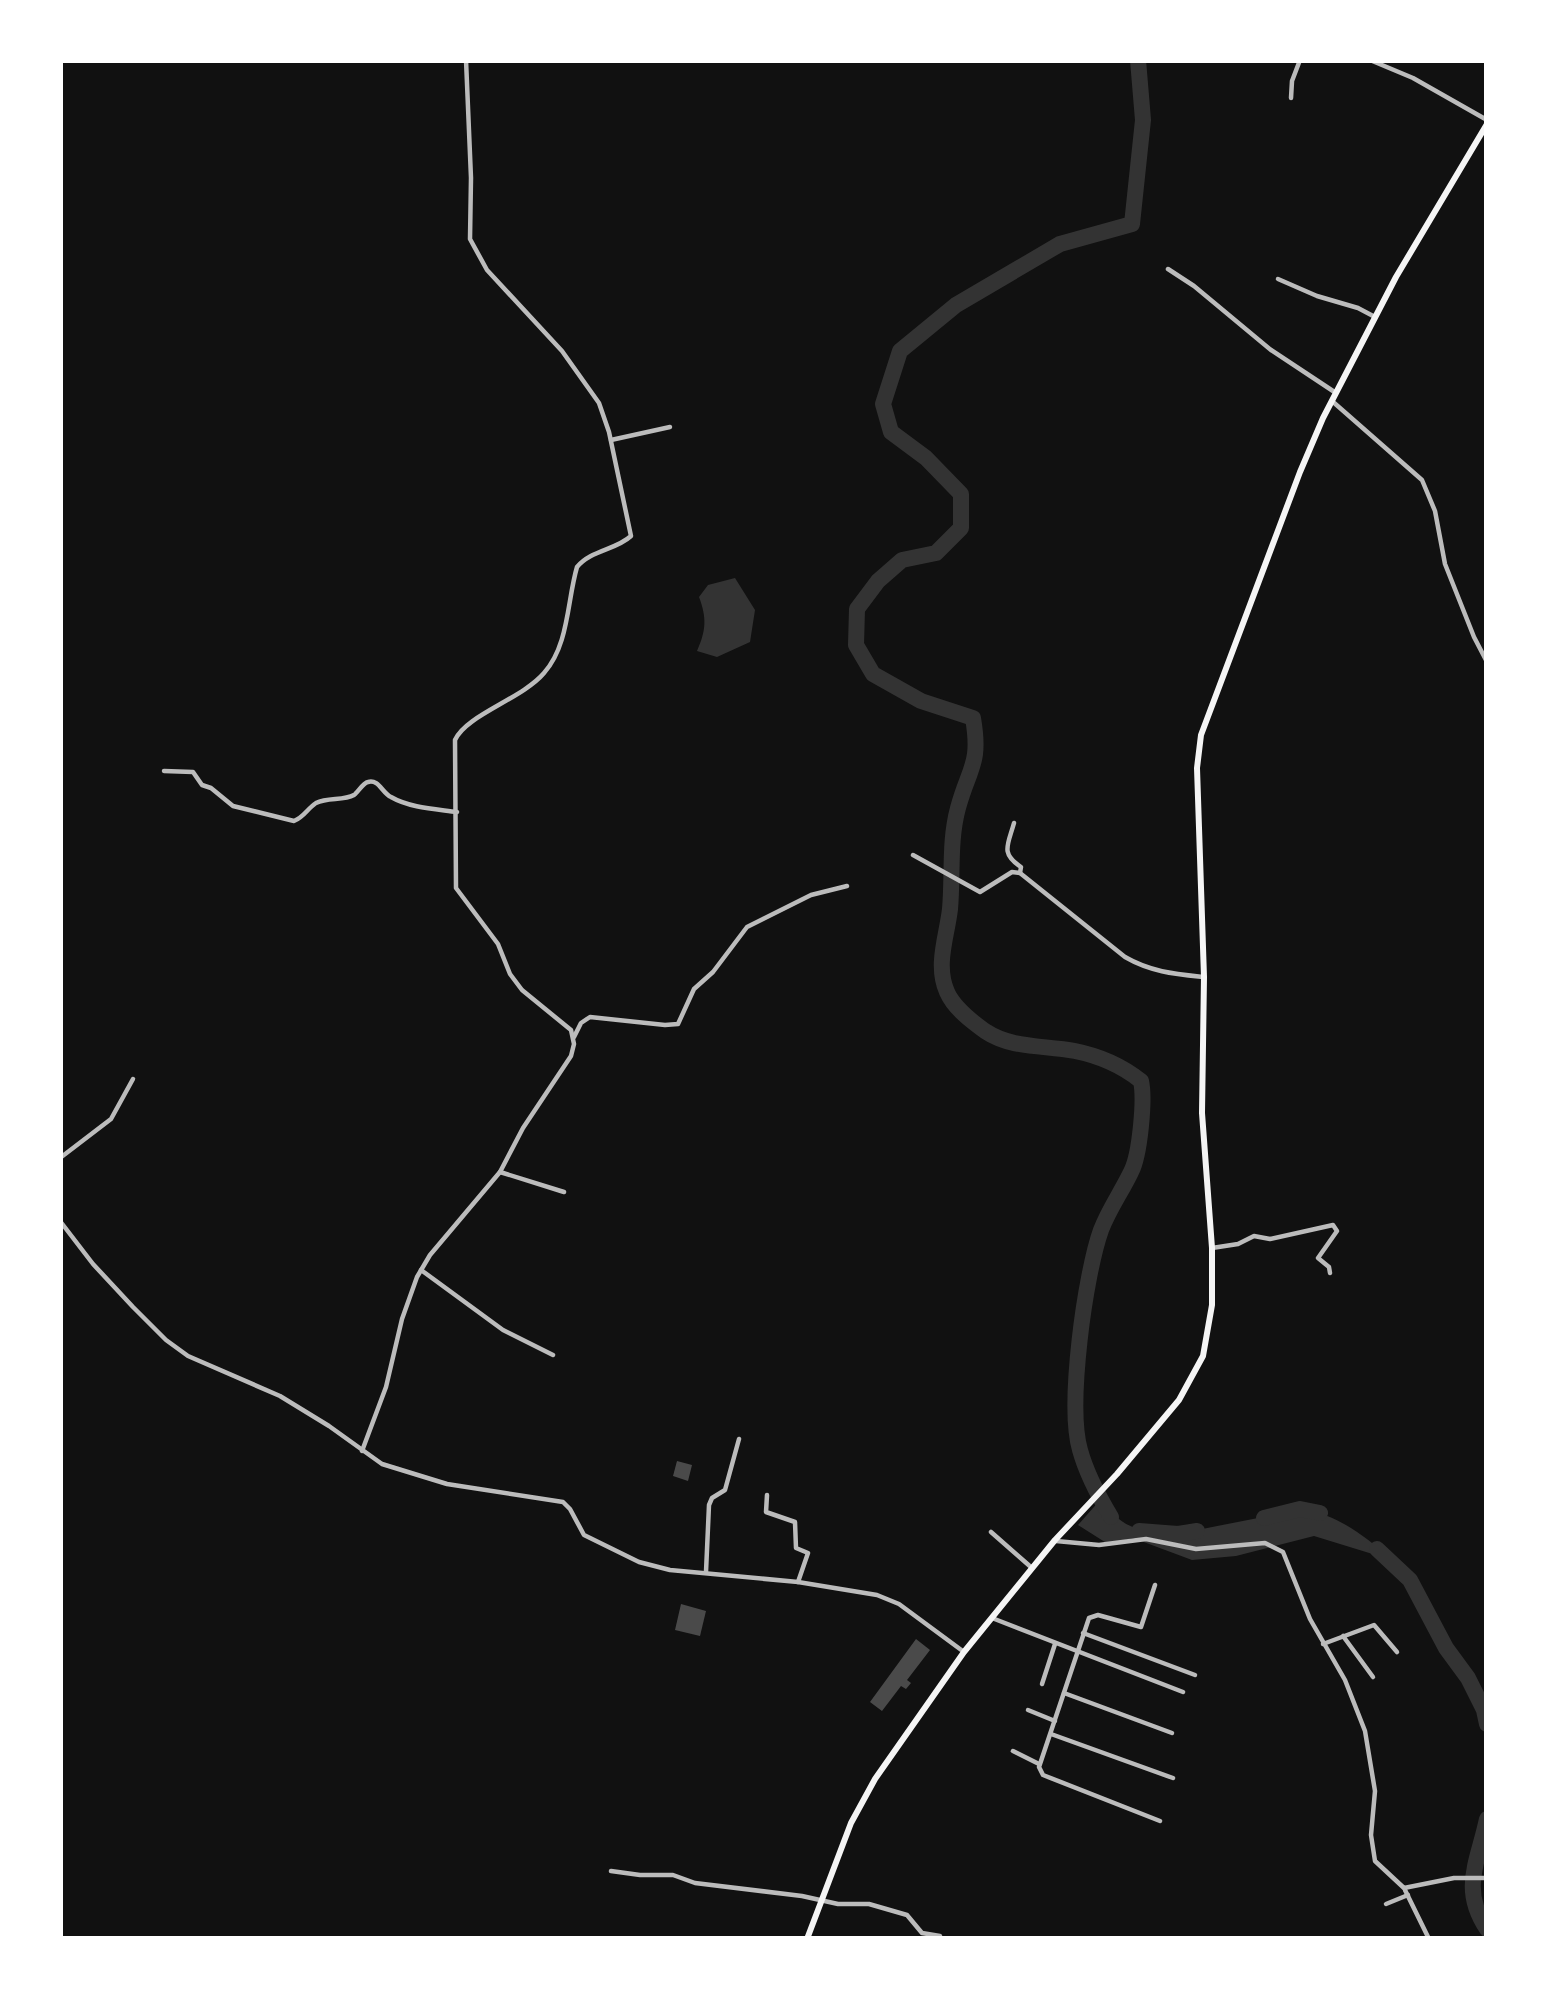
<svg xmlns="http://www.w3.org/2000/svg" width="1547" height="1999" font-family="'PT Sans',sans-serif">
<rect width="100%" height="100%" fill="#111"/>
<!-- water -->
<g fill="#333">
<path d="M735 578 755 610 750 642 717 657 697 651C706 631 707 618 699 597L708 585Z"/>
<path d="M1101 1499C1121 1529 1142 1533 1177 1534L1303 1509C1340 1516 1365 1536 1392 1560L1314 1536 1236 1556 1192 1560 1133 1538 1108 1544 1078 1525Z"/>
</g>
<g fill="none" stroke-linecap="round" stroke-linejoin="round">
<!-- river -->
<g stroke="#333" stroke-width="16">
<path d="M1111 1517C1099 1497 1086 1472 1080 1450 1067 1405 1085 1275 1101 1230 1109 1209 1122 1191 1131 1172 1140 1155 1145 1099 1141 1081 1121 1065 1100 1056 1075 1051 1044 1045 1012 1049 985 1031 971 1021 954 1008 947 992 935 965 947 936 950 909 953 875 949 841 958 808 969 767 981 765 973 718L921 701 873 674 856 645 857 609 878 581 902 560 936 553 961 528V494L926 458 891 432 883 404 900 351 956 305 1060 244 1132 224 1143 120 1138 60"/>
<polyline points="1264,1518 1300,1509 1320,1513"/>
<polyline points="1139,1531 1178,1534 1197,1531"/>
<polyline points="1377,1549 1410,1580 1446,1648 1468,1678 1484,1710 1487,1724"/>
<path d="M1487 1819C1478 1862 1460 1889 1487 1929"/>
</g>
</g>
<!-- building -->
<g fill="#4a4a4a">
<polygon points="677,1461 692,1465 688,1481 673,1476"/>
<polygon points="681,1604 706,1611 700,1636 675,1630"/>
<polygon points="916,1639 930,1650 907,1680 911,1683 906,1689 901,1686 882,1711 870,1702"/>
</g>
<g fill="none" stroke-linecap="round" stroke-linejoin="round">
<!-- minor -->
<g stroke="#bcbcbc" stroke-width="4.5">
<polyline points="1370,60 1413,78 1487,120"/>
<polyline points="1291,98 1292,81 1300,60"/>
<polyline points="1168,269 1194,286 1271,350 1336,393"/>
<polyline points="1278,279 1317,296 1358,308 1375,317"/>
<polyline points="1332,401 1422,480 1435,511 1445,564 1474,637 1487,662"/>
<polyline points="611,440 670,427"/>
<path d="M164 771 193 772 202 785 211 788 233 806 294 821C304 817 307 809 316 803 328 797 343 801 354 795 358 792 363 783 368 782 379 779 382 793 391 797 410 808 436 809 457 812"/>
<path d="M1014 823C1008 845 1000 853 1021 867L1020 873"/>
<path d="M913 855 980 892 1012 872 1020 873 1125 957C1151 972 1175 974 1204 977"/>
<polyline points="574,1037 581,1023 590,1017 665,1025 678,1024 694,989 713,972 747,927 811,895 847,886"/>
<polyline points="60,1158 111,1119 133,1079"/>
<polyline points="500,1172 564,1192"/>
<polyline points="1212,1248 1238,1244 1254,1236 1270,1239 1333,1225 1337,1231 1318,1258 1329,1267 1330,1273"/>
<polyline points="421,1270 503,1330 553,1355"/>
<polyline points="767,1495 766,1512 795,1522 796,1548 808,1553 798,1582"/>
<polyline points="991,1532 1032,1568"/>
<polyline points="1056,1541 1099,1545 1146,1539 1196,1549 1265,1543 1283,1552 1310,1619 1345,1680 1365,1731 1375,1791 1371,1835 1375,1861 1404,1888 1454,1878 1487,1878"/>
<polyline points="706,1572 709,1505 712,1498 725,1490 739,1439"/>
<polyline points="1155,1585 1141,1627 1098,1615 1089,1618 1039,1767 1043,1775 1160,1821"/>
<polyline points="992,1618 1183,1692"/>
<polyline points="1083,1633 1195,1675"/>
<polyline points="1343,1636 1373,1677"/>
<polyline points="1323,1644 1374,1625 1397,1652"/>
<polyline points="1042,1684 1055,1644"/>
<polyline points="1064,1693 1172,1733"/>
<polyline points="1028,1710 1055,1721"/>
<polyline points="1051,1734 1173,1778"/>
<polyline points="1013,1751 1039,1764"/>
<polyline points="611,1871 640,1875 673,1875 695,1883 802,1896 838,1904 869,1904 907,1915 922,1933 940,1936"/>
<polyline points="1405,1890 1429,1939"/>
<polyline points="1386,1904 1408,1895"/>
</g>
<!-- tertiary -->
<g stroke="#bcbcbc" stroke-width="4.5">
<polyline points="60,1221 93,1264 133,1307 166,1340 188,1356 280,1396 329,1426 382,1464 447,1484 563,1502 570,1509 584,1535 639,1562 670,1570 798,1582 877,1595 899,1604 964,1652"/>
<path d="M362 1451 386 1387 402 1319 417 1277 430 1255 500 1172 523 1128 571 1056 574 1044 571 1030 522 990 510 974 498 944 456 888 455 740C466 715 522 699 544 673 569 645 567 601 577 567 591 550 616 550 631 536L609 432 599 403 562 351 487 270 470 239 471 178 466 60"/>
</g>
<!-- primary -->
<polyline stroke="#f5f5f5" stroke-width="6" points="807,1939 851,1823 875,1779 964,1652 1055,1540 1117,1474 1179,1400 1203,1356 1212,1305 1212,1248 1202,1113 1204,977 1197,768 1201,735 1300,472 1323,418 1396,277 1487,124"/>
</g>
<!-- border -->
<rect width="1547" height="1999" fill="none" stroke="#ffffff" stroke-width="126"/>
</svg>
